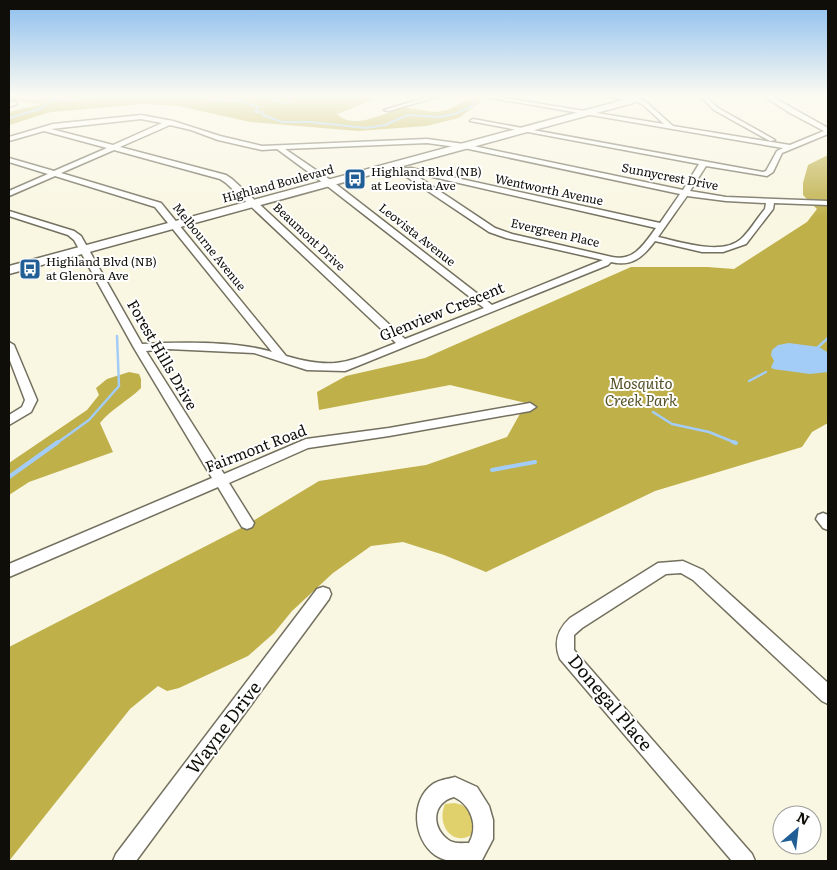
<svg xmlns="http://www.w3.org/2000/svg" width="837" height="870" font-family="Literata,serif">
<rect width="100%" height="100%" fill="#f9f6e2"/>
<!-- green -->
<path fill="#e1d16d" d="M454 803C471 805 474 819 473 834 452 848 436 824 445 804Z"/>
<!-- forest -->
<g fill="#bfb04a">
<path d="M9 96C29 96 46 99 66 98L68 96H383L337 114C355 132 384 111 404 108 417 107 429 114 443 111 457 107 467 96 483 100L459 118 426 126 358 131 250 122 178 106 144 104 51 112 9 125V112L42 104 9 100Z"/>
<polygon points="828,155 828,423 812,432 802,447 655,491 486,572 444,555 403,542 371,546 333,573 292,611 274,633 248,656 179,688 167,691 158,686 130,709 9,861 9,647 243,527 319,481 426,465 507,437 526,403 450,385 319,410 317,392 346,376 425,358 631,267 707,267 734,269 807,222 817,209 803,195 803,183 808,165"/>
<path d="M129 372 139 374 141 379V388C128 401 111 409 100 423L113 452 29 482 9 495V463L87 410 99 395 96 388 107 379Z"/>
</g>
<!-- water -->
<polygon fill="#a3cdf7" points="789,343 819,347 827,352 828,372 810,374 773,369 771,367 774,361 771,355 772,350 778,345"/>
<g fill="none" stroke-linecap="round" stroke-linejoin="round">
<!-- stream-far2 -->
<g stroke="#a3cdf7" stroke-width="2">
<path d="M9 96C30 100 84 102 104 96"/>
<polyline points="190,96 211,100 230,97 253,98 264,96"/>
<polyline points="266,96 282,103 292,101 290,96"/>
<polyline points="211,100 241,101 258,107 255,112 262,112 263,115 282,122 310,122 366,128 385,125 408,115 439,117 455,114 471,107 476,99"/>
<polyline points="9,118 40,109 55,98"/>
</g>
<!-- stream-far1 -->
<g stroke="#a3cdf7" stroke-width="2.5">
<polyline points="816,349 828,338"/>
<polyline points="749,381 766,372"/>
<polyline points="653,412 672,424 709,432 736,443"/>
<polyline points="57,443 89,420 119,386 117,336"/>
</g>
<!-- stream -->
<g stroke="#a3cdf7" stroke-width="4">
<polyline points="733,442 736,443"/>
<polyline points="492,470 535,462"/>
<polyline points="9,477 58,442"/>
</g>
<!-- minor casing -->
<g stroke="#73705f" stroke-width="3">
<g id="minor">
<polygon points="431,96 440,96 389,111 384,110"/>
<path d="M480 96H492L664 124 642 104 635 101 603 96 638 98 646 102 673 126 790 145 824 131 790 113 764 96H771L828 128V134L782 153 773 172 767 176 706 166 690 191 726 197 828 201V205L774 203 773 209 746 244 723 252H702L655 241C643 257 632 267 611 262L608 265 345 371 307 370 254 353 168 349 146 351 224 474 306 439 389 428 530 403 536 407 530 411 389 436 308 448 229 483 254 523 252 527 247 529 242 527 218 487 9 577V564L212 478 134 348 74 240 68 235 9 216V211L74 231 81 236 142 344C179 342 237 341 272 352L155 207 55 176 9 196V191L48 174 9 162V158L54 171 107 148 44 131 9 141V137L53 124 141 115 173 121 220 136 262 146 427 139 464 144 683 190 699 164 470 121 473 119 763 172 766 171 777 151 783 148ZM141 119 162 123 113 145 51 129ZM170 125 191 130 218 140 262 150 277 149 326 185 484 308 405 339 232 179 226 175 120 147ZM427 143 464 148 680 194 660 223 411 168 401 169V173L489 232 506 238 603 260 492 305 332 181 285 149ZM114 150 220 179 226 183 396 343C350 361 337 371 286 356L161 203 61 173ZM411 172 656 228C645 243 634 262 612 257L512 234 495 228ZM687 196 726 201 766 203 765 209C757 218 750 231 741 239 722 256 681 242 658 237Z"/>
<polygon points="700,96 706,96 718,108 775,140 770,141 714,110"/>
<polygon points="15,101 17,104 9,107 9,103"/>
<polygon points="9,342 14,345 37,400 31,412 9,425 9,415 22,407 25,400 9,358"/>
<polygon points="823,513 828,515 828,530 823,528 816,519 818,515"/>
<path d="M683 561 703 570 828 683V704L822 701 693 580 681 573 666 574 582 628 574 635V650L752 854 755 861H732L560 659C553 642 558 629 570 618L658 563Z"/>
<polygon points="323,587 329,589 331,594 329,599 136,861 113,861 116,854 317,589"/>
<path d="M455 777 477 787 489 806 493 820V839L482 860 480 861C465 861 448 864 435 855 413 839 410 800 433 784 439 780 448 779 455 777ZM454 797C471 805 479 826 469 843 463 843 456 844 450 841 431 829 431 803 454 797Z"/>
</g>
</g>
<!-- tertiary casing -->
<g stroke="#73705f" stroke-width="3">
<polygon id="tertiary" points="633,96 642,96 633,103 9,274 9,266 627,99"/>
</g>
<!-- minor -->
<use href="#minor" fill="#fff" fill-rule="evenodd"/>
<!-- tertiary -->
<use href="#tertiary" fill="#fff" fill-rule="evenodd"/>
</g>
<!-- sky -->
<linearGradient id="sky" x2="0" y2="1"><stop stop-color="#8cbeee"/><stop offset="0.44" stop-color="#fcfbf2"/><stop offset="1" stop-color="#fcfbf2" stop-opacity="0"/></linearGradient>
<rect width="837" height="218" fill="url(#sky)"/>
<!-- icons -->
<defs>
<g id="bus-square" transform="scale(1.125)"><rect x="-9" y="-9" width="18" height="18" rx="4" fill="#215e95" stroke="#fff"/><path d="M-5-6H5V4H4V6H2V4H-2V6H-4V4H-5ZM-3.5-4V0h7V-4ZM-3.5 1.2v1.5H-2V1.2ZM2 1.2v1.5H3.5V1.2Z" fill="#fff"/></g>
</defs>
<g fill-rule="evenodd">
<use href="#bus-square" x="355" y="179"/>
<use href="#bus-square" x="30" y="269"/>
</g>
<g text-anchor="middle" stroke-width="4" stroke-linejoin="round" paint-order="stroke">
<!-- far-poi labels -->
<g font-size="12" fill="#0f0e08" stroke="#fff" text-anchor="start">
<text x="371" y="176">Highland Blvd (NB)<tspan x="371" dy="14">at Leovista Ave</tspan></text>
<text x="46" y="266">Highland Blvd (NB)<tspan x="46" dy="14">at Glenora Ave</tspan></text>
</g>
<!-- far-street labels -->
<g font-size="12" fill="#0f0e08" stroke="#fff">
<text transform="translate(670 177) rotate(11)" y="4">Sunnycrest Drive</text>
<text transform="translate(278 184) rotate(-15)" y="4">Highland Boulevard</text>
<text transform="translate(549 190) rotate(12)" y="4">Wentworth Avenue</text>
<text transform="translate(555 233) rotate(13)" y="4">Evergreen Place</text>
<text transform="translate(417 235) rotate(38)" y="4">Leovista Avenue</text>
<text transform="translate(309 237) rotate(43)" y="4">Beaumont Drive</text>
<text transform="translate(209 247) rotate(51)" y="4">Melbourne Avenue</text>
</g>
<!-- street labels -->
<g font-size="15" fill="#0f0e08" stroke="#fff">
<text transform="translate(442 312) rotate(-22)" y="5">Glenview Crescent</text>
<text transform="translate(162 355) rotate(60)" y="5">Forest Hills Drive</text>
<text transform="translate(256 449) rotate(-21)" y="5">Fairmont Road</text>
</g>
<!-- park labels -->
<g font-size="15" font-style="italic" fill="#575127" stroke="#fff">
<text x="641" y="389">Mosquito<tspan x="641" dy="17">Creek Park</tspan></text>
</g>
<!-- near-street labels -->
<g font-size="18" fill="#0f0e08" stroke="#fff">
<text transform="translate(610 703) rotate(50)" y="6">Donegal Place</text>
<text transform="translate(224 728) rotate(-53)" y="6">Wayne Drive</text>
</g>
</g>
<!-- border -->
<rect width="837" height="870" fill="none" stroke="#0f0e08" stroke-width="20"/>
<!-- north arrow -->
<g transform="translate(797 830) rotate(28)"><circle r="24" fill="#ffffff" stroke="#9f9f9c"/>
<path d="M0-4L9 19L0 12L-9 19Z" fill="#215e95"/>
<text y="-8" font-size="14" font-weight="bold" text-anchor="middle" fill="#0f0e08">N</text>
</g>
</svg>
